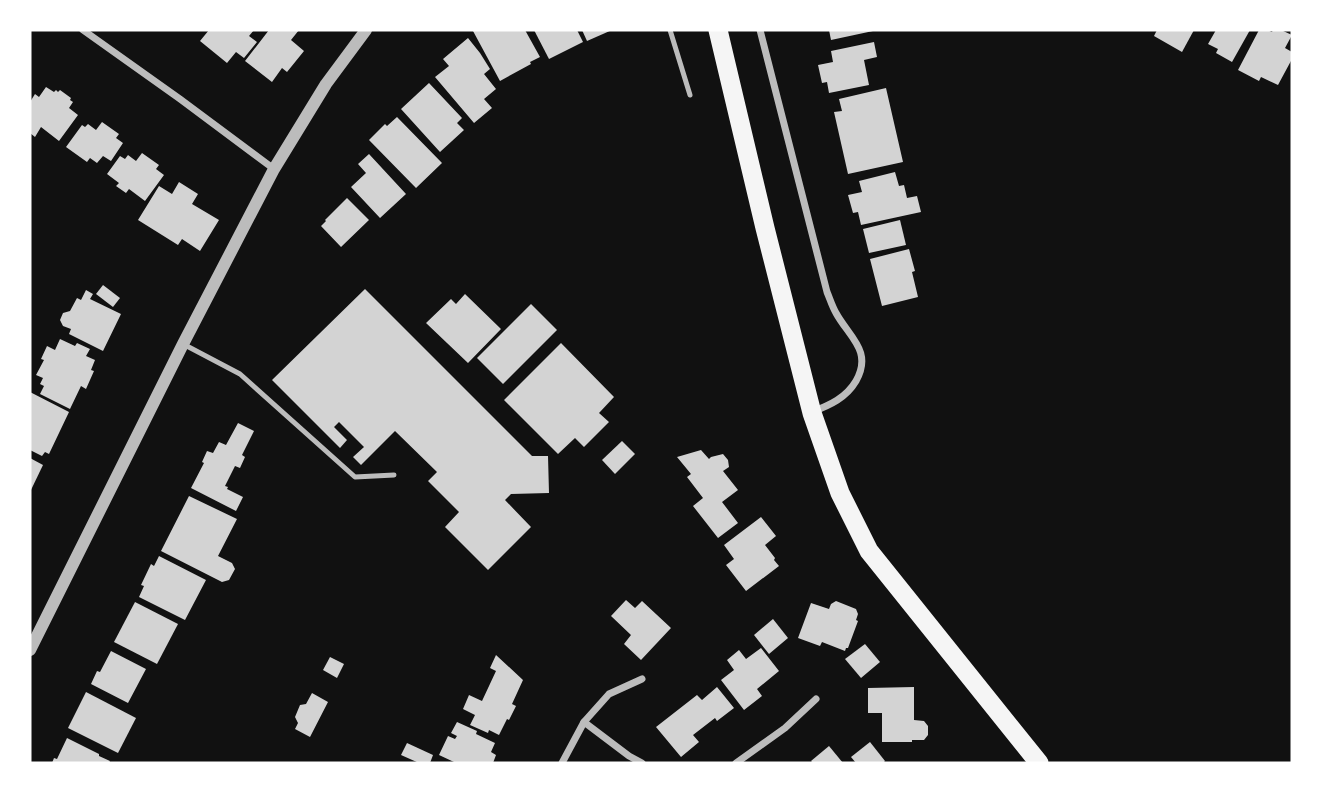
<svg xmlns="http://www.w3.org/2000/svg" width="1322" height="793" font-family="'Golos Text',sans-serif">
<rect width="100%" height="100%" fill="#111"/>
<!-- building -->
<g fill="#d3d3d3">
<polygon points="209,30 254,30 249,36 257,42 244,58 236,52 227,63 200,41"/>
<polygon points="269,30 299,30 291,40 304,51 287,72 282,68 272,82 245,61"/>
<polygon points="475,30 525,30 540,57 530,62 531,64 500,81 473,31"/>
<polygon points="534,30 577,30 583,42 549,59"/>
<polygon points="582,30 612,30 587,41"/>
<polygon points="829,30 873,30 873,31 831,40"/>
<polygon points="1157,30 1194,30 1182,52 1154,36"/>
<polygon points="1216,30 1250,30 1232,62 1216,53 1218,49 1208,44"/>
<polygon points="1259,30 1267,30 1272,32 1273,30 1281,30 1292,35 1285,48 1292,52 1292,59 1278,85 1261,77 1259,81 1238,70"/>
<polygon points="468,38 480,53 490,69 484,74 496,89 484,99 492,108 474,123 435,77 449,66 443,59"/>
<polygon points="874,42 877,57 864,60 869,85 829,93 827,82 822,83 818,65 833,62 831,51"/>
<polygon points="429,83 462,118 457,123 464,130 440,152 401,109"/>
<polygon points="46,87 54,92 56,90 58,92 60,90 71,98 70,100 73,102 69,108 78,115 59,141 41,127 35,137 30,133 30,102 35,94 39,97"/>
<polygon points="886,88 903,162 848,174 834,112 842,111 839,99"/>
<polygon points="397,117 442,163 416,188 369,140 385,124 387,126"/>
<polygon points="102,122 119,134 116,138 123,143 111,161 103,156 97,163 90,158 87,162 66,147 82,125 85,127 88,124 96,130"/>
<polygon points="142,153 159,165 156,169 164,175 145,201 129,189 126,193 116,186 119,183 107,174 120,156 125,159 128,155 136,161"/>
<polygon points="369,154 406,194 380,218 351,187 366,173 358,164"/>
<polygon points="895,172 899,186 904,185 907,198 917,196 921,212 861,225 858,212 853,213 848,195 862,192 859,181"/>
<polygon points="179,182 198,194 192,204 219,220 200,251 182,239 178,245 138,220 159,186 172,194"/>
<polygon points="347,198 369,220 341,247 321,226 326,221 325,220"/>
<polygon points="900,220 906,245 869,253 863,229"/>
<polygon points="909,249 915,271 912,272 918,297 882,306 870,259"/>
<polygon points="103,285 120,298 113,307 96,294"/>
<polygon points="365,289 532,456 548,456 549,493 511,494 505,500 531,527 488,570 445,527 459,512 428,481 437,472 395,431 361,465 353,457 364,447 339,422 334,427 347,440 340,448 272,380"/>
<polygon points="86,290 93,294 90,299 121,314 103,351 69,334 71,329 63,326 60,320 63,313 70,311 77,298 81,300"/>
<polygon points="465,294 501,329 468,363 426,323 451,299 456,304"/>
<polygon points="531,304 557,330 503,384 477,358"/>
<polygon points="60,339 75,346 77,343 90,349 86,356 95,360 91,370 94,371 86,389 81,386 70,409 40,394 44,386 40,384 43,378 36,375 44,360 41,359 47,346 55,350"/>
<polygon points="561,343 614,397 599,413 609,422 584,447 575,438 558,454 504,400"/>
<polygon points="30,392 69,412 49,454 45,452 42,456 30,450"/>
<polygon points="238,423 254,431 242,455 245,457 240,468 235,466 225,486 228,487 227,489 243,497 236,511 191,488 204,463 202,462 207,451 213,453 219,442 226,445"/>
<polygon points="622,441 635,454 615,474 602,460"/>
<polygon points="701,450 709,459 711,457 723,454 728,460 729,467 723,471 738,490 722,502 738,523 718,538 693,506 703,498 687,477 691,474 677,457"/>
<polygon points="30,458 43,465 30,492"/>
<polygon points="189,496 237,519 218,556 232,563 235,569 229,580 222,582 161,551"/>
<polygon points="761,517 776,536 765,545 775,558 774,560 779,566 746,591 726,565 734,559 724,545"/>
<polygon points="159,556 206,580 185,620 139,597 144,586 141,585 151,564 154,566"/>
<polygon points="626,600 635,608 642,601 671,628 641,660 624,644 631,635 611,616"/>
<polygon points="836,601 856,609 858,614 856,620 858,621 848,648 846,648 845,651 822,642 820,646 798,638 811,603 829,609 831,604"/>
<polygon points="135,602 178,624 157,664 114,642"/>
<polygon points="773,619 788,638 769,654 754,635"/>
<polygon points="865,644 880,662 861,678 845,659"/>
<polygon points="761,648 779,671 757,689 762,696 744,710 721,680 734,670 727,660 739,650 746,659"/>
<polygon points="111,651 146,669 128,703 91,684 97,671 100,672"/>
<polygon points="496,655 523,680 512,704 516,706 509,720 507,719 499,735 489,730 488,733 470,725 475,715 463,709 469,695 482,701 496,671 490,668"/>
<polygon points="330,657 344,664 337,678 323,670"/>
<polygon points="717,687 734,708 717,721 715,718 693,735 699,742 681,757 656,727 697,695 702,700"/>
<polygon points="914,687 914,720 924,721 928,726 928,735 924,740 912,740 912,742 882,742 882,713 868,713 868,688"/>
<polygon points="86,692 136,718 118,753 68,728"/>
<polygon points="312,693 328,702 310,737 295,729 298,723 295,717 300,705 306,704"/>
<polygon points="457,722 477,731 476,734 495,743 491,752 496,755 493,763 453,763 454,762 439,755 448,736 455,739 457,736 451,733"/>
<polygon points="67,738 99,754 99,756 110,761 109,763 52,763 54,758 57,759"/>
<polygon points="870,742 885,761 883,763 856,763 851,757"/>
<polygon points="407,743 433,755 430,763 419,763 401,755"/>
<polygon points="829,746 843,763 813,763 811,761"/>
</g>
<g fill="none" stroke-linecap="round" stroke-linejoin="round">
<!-- service -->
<g stroke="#bcbcbc" stroke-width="5">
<polyline points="670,30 690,95"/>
<polyline points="183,344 240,374 355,477 394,475"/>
</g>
<!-- minor -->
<g stroke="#bcbcbc" stroke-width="7">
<polyline points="83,30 180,99 274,169"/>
<path d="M760 30 827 292C830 299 832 306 836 313 849 337 873 351 856 381 846 398 830 405 812 412"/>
<polyline points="584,722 629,756 642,763"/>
<polyline points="562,763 584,722 609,694 642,679"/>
<polyline points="736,763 785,728 816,699"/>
</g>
<!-- tertiary -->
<polyline stroke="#bcbcbc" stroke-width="12" points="30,650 183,344 274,169 326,84 366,30"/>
<!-- trunk -->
<polyline stroke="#f5f5f5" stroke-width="19" points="718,30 765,228 812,413 840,493 869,551 1039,763"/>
</g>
<!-- border -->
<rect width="1322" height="793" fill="none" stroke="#ffffff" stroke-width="63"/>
</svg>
